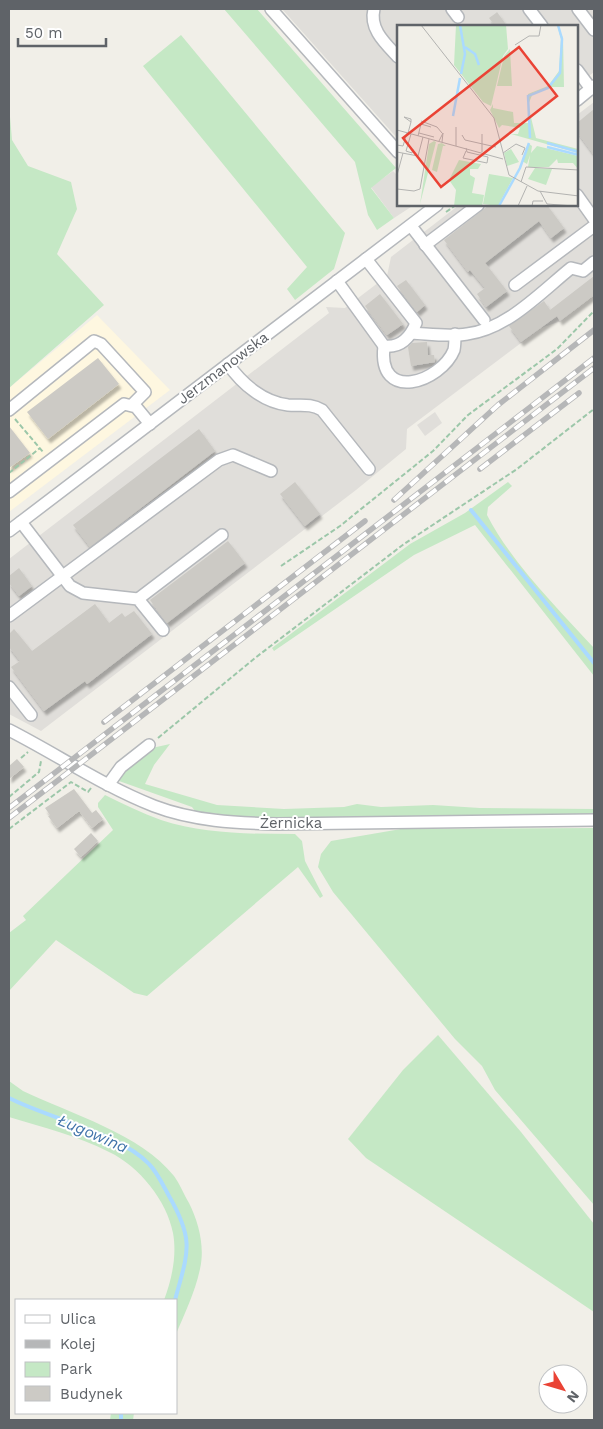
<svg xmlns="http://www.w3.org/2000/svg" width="603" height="1429" font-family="'Work Sans',sans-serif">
<defs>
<filter id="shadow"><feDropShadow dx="2.5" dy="4.5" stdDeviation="1" flood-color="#0004"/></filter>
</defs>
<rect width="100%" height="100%" fill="#f1efe8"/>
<!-- commercial -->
<polygon fill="#fef7e0" points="97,315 170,390 9,512 9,388"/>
<!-- industrial -->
<g fill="#e0deda">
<polygon points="282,9 594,9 594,72 577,85 577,26 398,26 398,139"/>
<polygon points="594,102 594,295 561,321 541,328 407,429 406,449 356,490 41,731 9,714 9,559 329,313 326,307 345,308 387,276 391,257 413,240 419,242 424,238 424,232 459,205 577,205 577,115"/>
<polygon points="393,171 398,176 398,205 414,205 394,218 371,187"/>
<polygon points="435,412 442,423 425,436 417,425"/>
</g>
<!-- green -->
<g fill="#c5e8c5">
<polygon points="224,9 257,9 396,168 371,188 394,218 377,230 368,215 355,162"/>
<polygon points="181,35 345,233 334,269 295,300 287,289 307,267 143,66"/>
<polygon points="9,105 12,140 28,166 71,182 77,209 57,254 104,305 9,388"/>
<path d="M508 482 512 486 488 507 487 515C511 562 558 609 594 648V676L475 525 414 555 274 651 272 648 410 544 465 513Z"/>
<polygon points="170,744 154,765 145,784 217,805 284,809 344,807 357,804 381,807 433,805 480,808 594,809 594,815 248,818 195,811 192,807 119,781 120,774 152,748"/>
<path d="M105 795C123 804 142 813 161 820 204 834 250 834 295 834L302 841 305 861 323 896 320 898 298 867 147 996 134 993 56 940 9 991V933L26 920 23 916 113 830 98 807V803Z"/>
<polygon points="594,828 594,1205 495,1090 482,1066 455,1039 333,892 318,867 321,854 331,841 401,829"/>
<polygon points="438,1035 521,1132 594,1224 594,1312 366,1158 348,1139 403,1070"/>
<path d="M9 1081 23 1091C71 1114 141 1134 174 1176 180 1184 184 1195 189 1203 199 1223 205 1247 200 1269 195 1292 185 1313 176 1334V1300H164C172 1279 177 1255 173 1233 167 1201 139 1166 109 1152 78 1136 42 1127 9 1117Z"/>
<polygon points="111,1413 134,1413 133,1420 110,1420"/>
</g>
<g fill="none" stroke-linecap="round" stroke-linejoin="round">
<!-- stream -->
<g stroke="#aadaff" stroke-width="4">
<polyline points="471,510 594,663"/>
<path d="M9 1098C48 1118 121 1134 149 1164 157 1172 163 1185 169 1196 195 1241 188 1252 175 1300"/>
<polyline points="121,1413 121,1420"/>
</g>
</g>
<!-- building -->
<g fill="#cccac5" filter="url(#shadow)">
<polygon points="496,13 497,12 507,26 495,26 489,18"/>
<polygon points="594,109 594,155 577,132 577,123"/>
<polygon points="489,205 547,205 564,228 551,238 539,221 485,263 507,291 486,307 477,294 485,288 470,270 468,272 444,240"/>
<polygon points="594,276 594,295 560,321 557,316 521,342 509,326 544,301 550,310"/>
<polygon points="406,280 425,305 417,312 397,286"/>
<polygon points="380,294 403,324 387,335 365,306"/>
<polygon points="427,342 428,355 434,355 435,362 411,366 408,347 412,343"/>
<polygon points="98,358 119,384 48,439 27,412"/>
<polygon points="9,426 30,453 9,468"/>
<polygon points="199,429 215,451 90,547 73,525"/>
<polygon points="295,482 320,514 305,526 280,494"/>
<polygon points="228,541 245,563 167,623 150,600"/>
<polygon points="19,568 32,586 19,596 9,583 9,576"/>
<polygon points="95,604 109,623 122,613 125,617 134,611 152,634 87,684 85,681 44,711 11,667 20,661 9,647 9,634 14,629 32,651"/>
<polygon points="17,759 24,767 9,779 9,766"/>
<polygon points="74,789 92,813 96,810 103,819 92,828 79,811 57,828 48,816 50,815 45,808"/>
<polygon points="91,833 98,841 81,857 74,849"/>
</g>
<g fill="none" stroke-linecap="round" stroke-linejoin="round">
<!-- minor casing -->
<g stroke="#b5b8bc" stroke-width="14">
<g id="minor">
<polyline points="271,9 398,152"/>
<path d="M374 9C369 29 385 43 398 57"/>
<polyline points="452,9 458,17"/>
<polyline points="529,9 542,26"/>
<polyline points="578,9 594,30"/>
<polyline points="577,70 591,89"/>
<polyline points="577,100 594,86"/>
<polyline points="577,195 594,219"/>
<polyline points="411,226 484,320"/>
<polyline points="425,245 478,205"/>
<path d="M337 281 384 346C400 348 410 338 416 323L366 259"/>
<polyline points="515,285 594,226"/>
<path d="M412 333C430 334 450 337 467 334 507 329 540 293 571 268L583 271 594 262"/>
<path d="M384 346C377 404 441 382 454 350 455 345 455 339 455 334"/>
<path d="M228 364C242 384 263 402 288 405 301 406 310 403 322 410L369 469"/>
<polyline points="9,410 94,341 101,344 145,392 132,405"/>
<polyline points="9,492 124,404 136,407 150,424"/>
<polyline points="21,522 70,586 83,593 138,599 163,630"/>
<polyline points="9,531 437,205"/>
<polyline points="138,599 222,535"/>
<polyline points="9,616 219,460 233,455 271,471"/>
<polyline points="9,687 31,715"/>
<path d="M9 730C58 755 103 786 154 806 193 821 236 823 277 824L594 820"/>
<polyline points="108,785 121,767 149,745"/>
</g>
</g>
<!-- path -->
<g stroke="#9cc7a9" stroke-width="2" stroke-dasharray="5 2.5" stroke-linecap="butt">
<polyline points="446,212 456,205"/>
<polyline points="15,419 43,452"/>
<polyline points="9,473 40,448"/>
<polyline points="281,566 340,526 433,451 468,415 557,349 594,311"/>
<polyline points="158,738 255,658 404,544 517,469 594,409"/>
<polyline points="21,758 28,752"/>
<polyline points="9,797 39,772 41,761"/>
<polyline points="9,829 71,782 88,792 91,788"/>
</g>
<!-- minor -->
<use href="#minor" stroke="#fff" stroke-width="11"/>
<!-- rail casing -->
<g stroke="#b6b7b8" stroke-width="5.5">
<g id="rail">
<polyline points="480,469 579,393"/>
<polyline points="394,500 498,405 594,330"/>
<polyline points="104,722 365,521"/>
<polyline points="9,808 594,358"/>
<polyline points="9,818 594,368"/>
</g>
</g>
<!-- rail -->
<use href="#rail" stroke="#fff" stroke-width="4" stroke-dasharray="11" stroke-linecap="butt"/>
</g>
<g text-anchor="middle" stroke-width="4" stroke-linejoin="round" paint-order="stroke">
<!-- street labels -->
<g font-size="15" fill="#5f6368" stroke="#fff">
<text transform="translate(223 368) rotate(-37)" y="5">Jerzmanowska</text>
<text x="291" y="828">Żernicka</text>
</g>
<!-- water labels -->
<g font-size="16" font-style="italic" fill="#4174aa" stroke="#fff">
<text transform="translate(93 1133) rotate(23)" y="6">Ługowina</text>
</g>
</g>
<!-- overview -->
<g transform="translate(397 25)">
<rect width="181" height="181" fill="#f1efe8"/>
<path d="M59 0H109L111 24 106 31 94 81 86 77 57 40ZM160 0 166 13 167 62H155L136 68 131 80 139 113 181 124V128L114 109H121L123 103 105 100 102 103 93 85 96 79V83L116 87 117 98H131V69L151 61 162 46 164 14ZM113 24 115 61H100L107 31ZM37 116 39 117 23 179 32 119ZM45 118 49 121H46L40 147 35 145 41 119ZM131 118 135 121 134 128 140 121 181 131V144L176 138H161L160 134 152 142H131L133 130 130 139 125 136ZM114 124 122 137 110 141 107 128ZM62 135 84 139 81 144H73V150L78 153 75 168 87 170 85 181H57L59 165 52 155ZM138 143 155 144 149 160 131 154ZM92 149 116 153 101 181 86 179Z" fill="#c5e8c5"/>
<path fill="none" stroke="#aadaff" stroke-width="2.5" d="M63 0 68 29 64 49M68 22 78 29 82 40M56 91 63 53M133 113 131 71 151 63 163 48 165 14 161 0M150 118 182 127M150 122 182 130M102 181 123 143 132 118"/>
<path fill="none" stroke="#b3b3b1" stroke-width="1" d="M24 0 97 93 112 150 141 166 182 171M118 20 132 11H142L144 0M24 96 40 102 45 108M59 102V121M0 105 106 134M11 108 14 97V94L7 92 14 97M22 108 37 112M14 109 9 126 15 128 16 124M85 109V127M65 110 68 115 99 122M21 111 24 99 34 102M42 116 46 108 45 117M0 120 6 121 10 108M69 126 66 133 90 138 91 132 70 127 69 123M0 127 21 131 26 112M106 128 119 119 128 123 125 130M0 150 6 128M124 157 129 142 182 145M0 164 17 166 23 164 32 114M143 166 150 179 177 181M121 181 130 161M135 181 136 176H146"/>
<path fill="#ea4335" fill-opacity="0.15" stroke="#ea4335" stroke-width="2.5" d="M122 22 160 71 44 162 6 113Z"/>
<rect width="181" height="181" fill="none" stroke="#5f6368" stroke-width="2.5"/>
</g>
<!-- border -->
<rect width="603" height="1429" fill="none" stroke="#5f6368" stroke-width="20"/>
<!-- legend -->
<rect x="15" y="1299" width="162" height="115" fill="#ffffff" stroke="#bfc1c3"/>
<rect x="25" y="1315" width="25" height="8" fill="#ffffff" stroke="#bfc1c3"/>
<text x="60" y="1324" font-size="15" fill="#5f6368">Ulica</text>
<rect x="25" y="1340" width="25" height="8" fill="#b6b7b8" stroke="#bfc1c3"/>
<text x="60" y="1349" font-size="15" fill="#5f6368">Kolej</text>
<rect x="25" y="1362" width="25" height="15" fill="#c5e8c5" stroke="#bfc1c3"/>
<text x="60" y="1374" font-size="15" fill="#5f6368">Park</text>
<rect x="25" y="1386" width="25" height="15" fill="#cccac5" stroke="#bfc1c3"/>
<text x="60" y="1399" font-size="15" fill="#5f6368">Budynek</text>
<!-- north arrow -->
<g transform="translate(563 1389) rotate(128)"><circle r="24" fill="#ffffff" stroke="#bfc1c3"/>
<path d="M0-4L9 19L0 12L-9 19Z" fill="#ea4335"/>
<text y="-8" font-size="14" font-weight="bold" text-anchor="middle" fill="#5f6368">N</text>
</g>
<!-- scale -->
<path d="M18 38v8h88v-8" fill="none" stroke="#5f6368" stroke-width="2.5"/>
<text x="25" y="38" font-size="15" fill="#5f6368" stroke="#ffffff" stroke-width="4" paint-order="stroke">50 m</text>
</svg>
